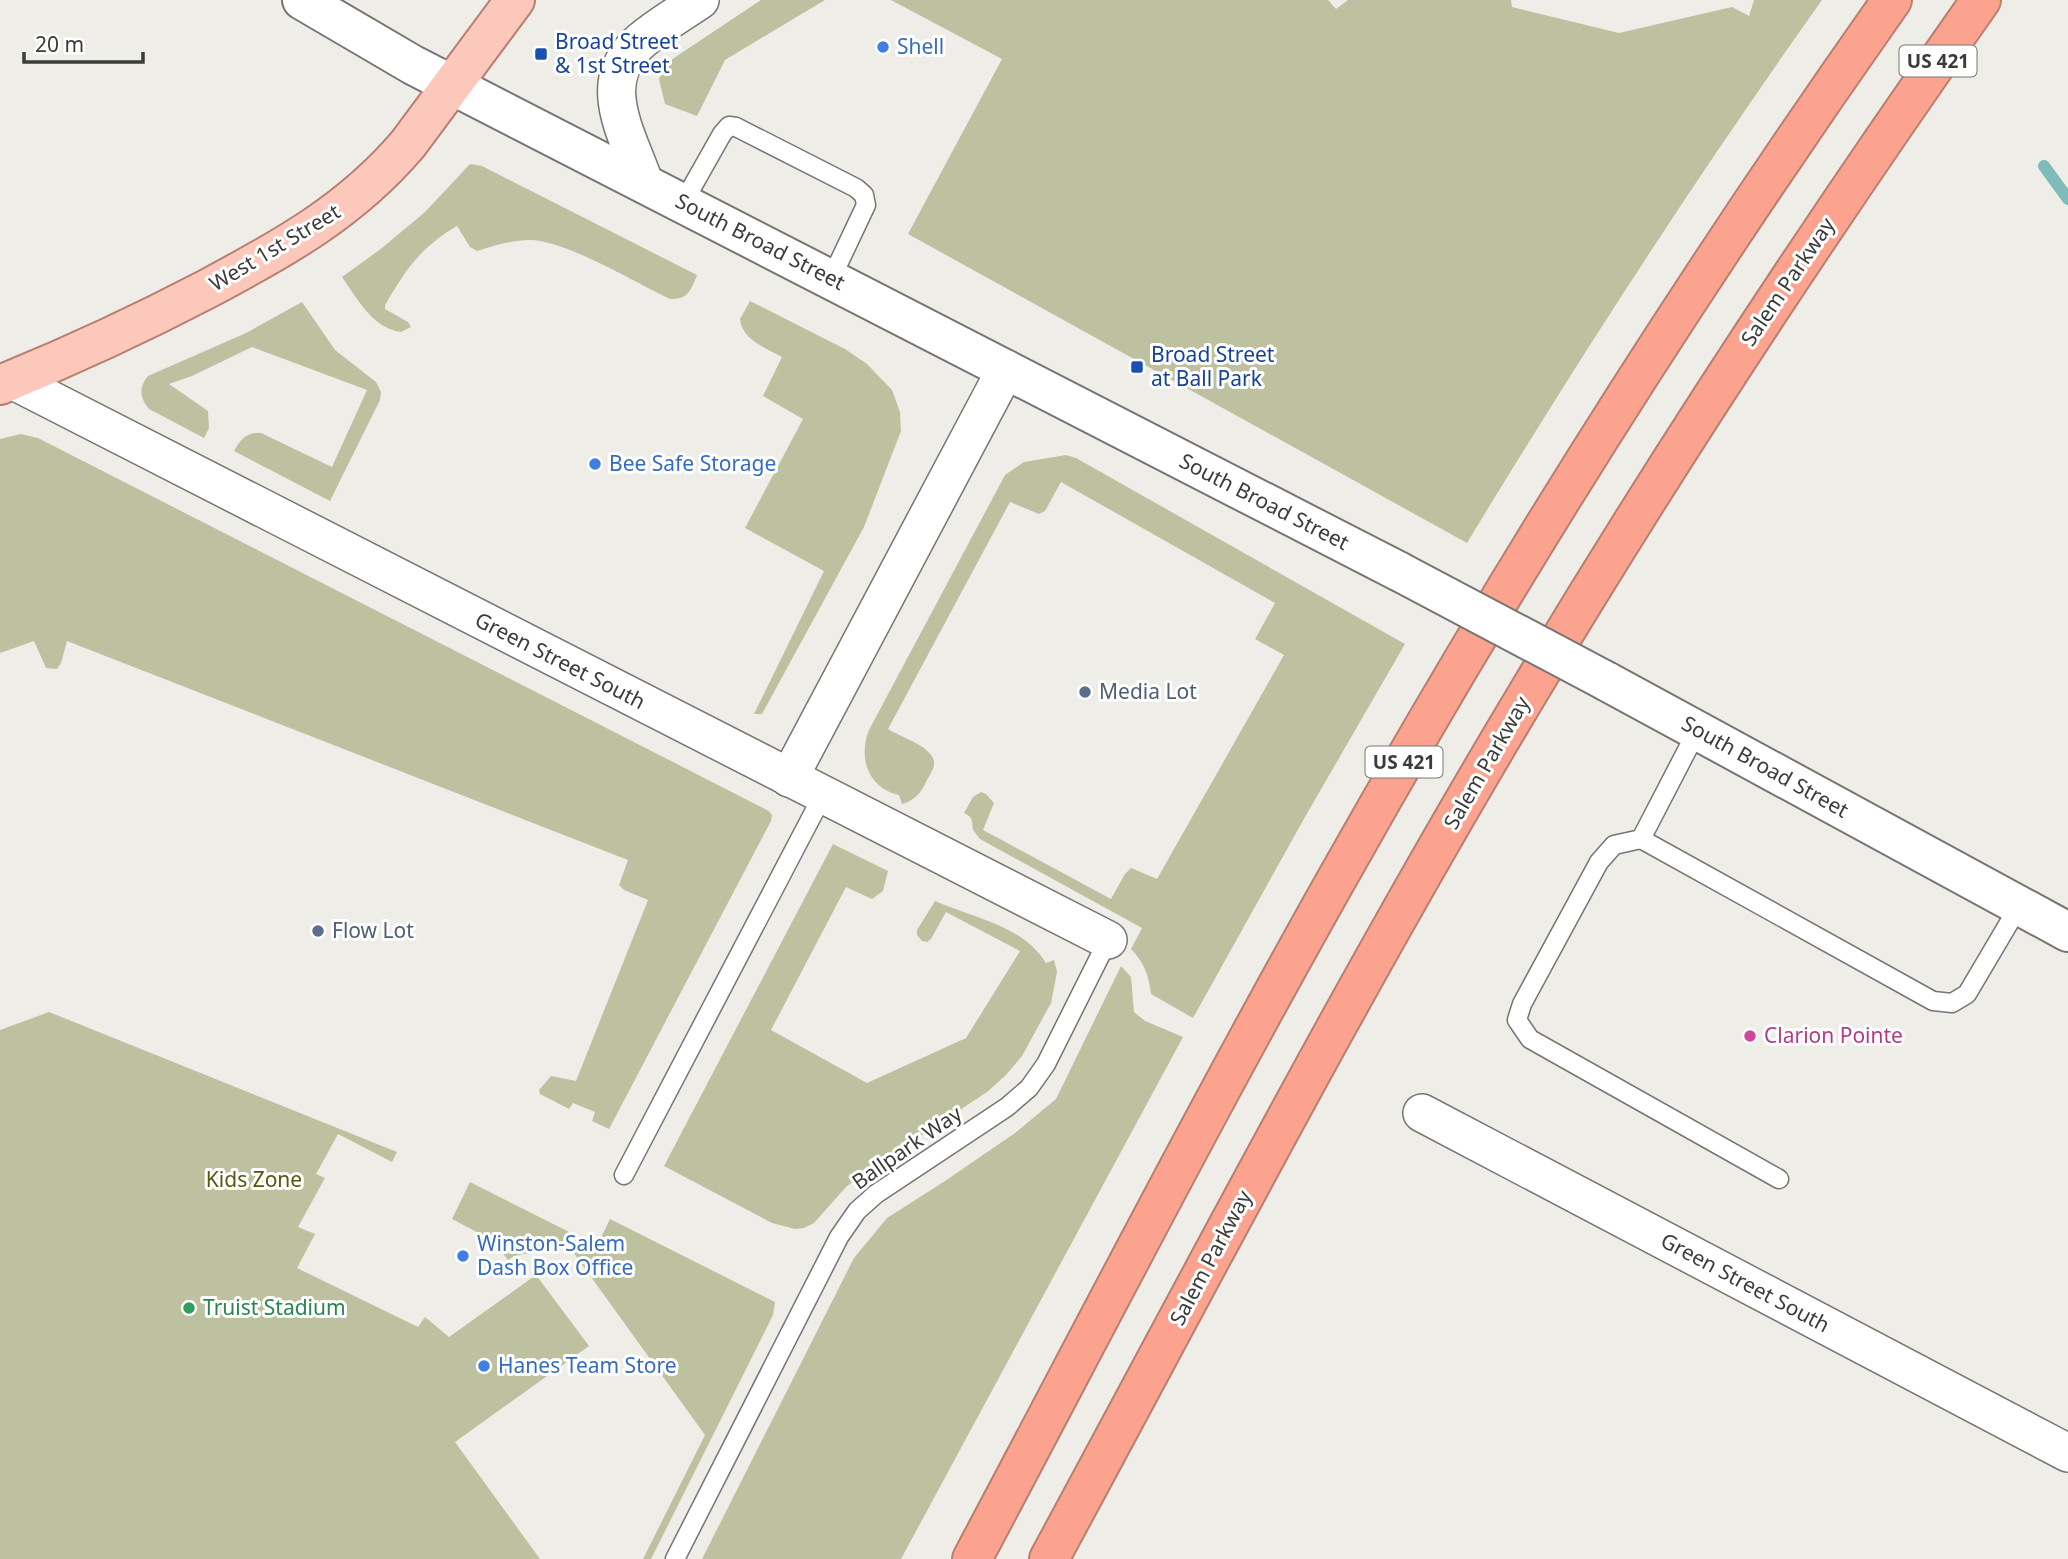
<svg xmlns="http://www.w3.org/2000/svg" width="2068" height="1559" font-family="'Noto Sans',sans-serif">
<rect width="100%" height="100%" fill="#eeede8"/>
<!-- green -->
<g fill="#bec1a0">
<polygon points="761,0 825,0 725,60 697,116 665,104 659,79 668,62"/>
<path d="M891 0H1328L1336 9 1348 0H1511L1512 7 1619 33 1732 7 1749 16 1754 0H1822C1697 176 1579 358 1467 543L908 234 1002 59Z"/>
<path d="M470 164 482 166 697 275C691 290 688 300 670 299 636 283 565 240 530 240 512 240 494 246 477 251L470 247 457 226C421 247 406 269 385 305V309L408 322 411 327 401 332C372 328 357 298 342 277L382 248 425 212Z"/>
<path d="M750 301 845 349 867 364 892 390 900 412 901 431 864 527 762 714H754L824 571 745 528 803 419 763 396 782 357C766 348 742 340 740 319Z"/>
<path d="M302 302 335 350 376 382 381 392 380 400 330 501 234 451C241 439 246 432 261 433L332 467 367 390 252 347 192 376 169 384 208 411 209 428 204 438 149 409C140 398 138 388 148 376L246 333Z"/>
<polygon points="21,434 38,438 769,811 772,815 771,821 609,1129 592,1121 595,1112 573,1103 569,1109 540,1094 539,1090 551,1076 576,1081 648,900 624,890 619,885 628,860 67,641 61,663 57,669 46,668 34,641 0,653 0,439"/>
<path d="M1066 455 1076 458 1405 644 1305 817 1193 1018 1151 994C1149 976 1144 962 1131 949L1142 928 980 839 973 830C972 821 973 817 964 813L973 797 981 792 986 794 994 803 983 830 1111 899 1125 874 1131 868 1157 879 1284 655 1255 639 1275 603 1061 482 1045 511 1039 514 1010 502 888 729C900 737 930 745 934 761 935 769 929 776 926 782 921 793 914 801 902 804L899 795C868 788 858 758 869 730L1005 475 1024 462Z"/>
<path d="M833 844 888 871 883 891 872 899 846 887 771 1030 867 1083 966 1038 1020 951 946 912 931 939 927 942 922 941 917 935V930L935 901C973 918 1023 925 1046 963L1054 960 1057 972 1051 1003 1022 1056 1006 1075 987 1092 866 1172 846 1187 814 1223 804 1228 795 1229 772 1223 664 1166Z"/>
<polygon points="1121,966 1131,977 1134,1012 1145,1021 1183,1037 901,1559 702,1559 854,1258 887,1218 945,1181 1015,1133 1056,1099"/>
<polygon points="49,1012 397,1152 392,1162 338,1134 316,1174 325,1178 298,1227 315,1234 297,1268 418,1327 425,1317 449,1337 536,1275 589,1346 455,1442 540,1559 0,1559 0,1030"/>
<polygon points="470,1182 597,1246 610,1219 775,1302 773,1315 651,1559 643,1559 705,1435 568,1245 514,1256 508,1260 494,1241 452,1219"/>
</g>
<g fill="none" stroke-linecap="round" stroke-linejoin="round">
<!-- stream -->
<polyline stroke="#7fbbbb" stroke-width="12" points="2044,166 2068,199"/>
<!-- lane casing -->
<g stroke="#767571" stroke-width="21">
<g id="lane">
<polyline points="683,203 722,134 729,126 736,127 856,188 864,195 866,205 831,279"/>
<polyline points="1697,731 1641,839 1614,845 1599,862 1522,1004 1517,1020 1530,1039 1779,1179"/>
<polyline points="1641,839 1933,1001 1952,1003 1967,994 2019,906"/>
<polyline points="624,1175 823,795"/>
<polyline points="675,1559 839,1237 857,1211 876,1194 1007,1107 1029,1088 1046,1064 1108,940"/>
</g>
</g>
<!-- street casing -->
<g stroke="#767571" stroke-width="40">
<g id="street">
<path d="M644 182C627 133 593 81 642 40 660 25 681 13 700 0"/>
<polyline points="12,380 1108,940"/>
<polyline points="789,778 1006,369"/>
<polyline points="1422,1113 2068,1453"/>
</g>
</g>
<!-- secondary casing -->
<g stroke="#767571" stroke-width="42">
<g id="secondary">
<polyline points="302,0 413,65 1400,572"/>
<polyline points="1606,681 2068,932"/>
</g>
</g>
<!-- primary casing -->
<g stroke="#b87f71" stroke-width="42">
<path id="primary" d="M0 385C71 356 140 324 207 289 284 248 351 211 408 144L515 0"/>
</g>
<!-- highway casing -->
<g stroke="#b87f71" stroke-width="42">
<g id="highway">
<path d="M972 1559C1099 1320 1222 1080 1356 845 1520 555 1700 272 1892 0"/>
<path d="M1049 1559C1207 1267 1360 972 1531 688 1672 453 1823 224 1981 0"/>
</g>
</g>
<!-- lane -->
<use href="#lane" stroke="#fff" stroke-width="18"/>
<!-- street -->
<use href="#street" stroke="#fff" stroke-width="37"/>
<!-- secondary -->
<use href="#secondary" stroke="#fff" stroke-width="38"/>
<!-- primary -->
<use href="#primary" stroke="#fdc8bc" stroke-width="38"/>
<!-- highway -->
<use href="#highway" stroke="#fca38f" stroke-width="38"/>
<!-- secondary-bridge casing -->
<g stroke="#767571" stroke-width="42" stroke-linecap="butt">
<polyline id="secondary-bridge" points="1400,572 1606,681"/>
</g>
<!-- secondary-bridge -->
<use href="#secondary-bridge" stroke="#fff" stroke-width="38"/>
</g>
<!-- markers -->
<g fill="#3f7fe0" stroke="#fff" stroke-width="2.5">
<circle cx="883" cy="47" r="7"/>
<circle cx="595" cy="464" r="7"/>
<circle cx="463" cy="1256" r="7"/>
<circle cx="484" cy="1366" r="7"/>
</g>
<g fill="#1a4fb4" stroke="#fff" stroke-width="2.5">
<rect x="534" y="47" width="14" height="14" rx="3.5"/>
<rect x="1130" y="360" width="14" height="14" rx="3.5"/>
</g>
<g fill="#5c6f8a" stroke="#fff" stroke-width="2.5">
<circle cx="1085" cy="692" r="7"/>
<circle cx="318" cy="931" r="7"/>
</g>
<circle fill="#d1479c" stroke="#fff" stroke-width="2.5" cx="1750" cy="1036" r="7"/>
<circle fill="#2e9e5b" stroke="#fff" stroke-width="2.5" cx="189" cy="1308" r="7"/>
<g text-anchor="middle" stroke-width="6" stroke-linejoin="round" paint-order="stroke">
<!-- shield labels -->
<g fill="#fff" stroke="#767674" stroke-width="2">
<rect x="1899.5" y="45.5" width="77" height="31" rx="5"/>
<rect x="1365.5" y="746.5" width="77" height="31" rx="5"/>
</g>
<g font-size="19" font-weight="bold" fill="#3b3b39">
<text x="1938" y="68">US 421</text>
<text x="1404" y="769">US 421</text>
</g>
<!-- transit labels -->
<g font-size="21" fill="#164399" stroke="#fff" text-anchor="start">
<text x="555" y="49">Broad Street<tspan x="555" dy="24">&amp; 1st Street</tspan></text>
<text x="1151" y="362">Broad Street<tspan x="1151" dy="24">at Ball Park</tspan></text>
</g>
<!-- shop labels -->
<g font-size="21" fill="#366cbe" stroke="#fff" text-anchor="start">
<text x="897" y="54">Shell</text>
<text x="609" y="471">Bee Safe Storage</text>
<text x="477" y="1251">Winston-Salem<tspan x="477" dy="24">Dash Box Office</tspan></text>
<text x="498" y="1373">Hanes Team Store</text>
</g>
<!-- street labels -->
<g font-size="21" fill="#3b3b39" stroke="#fff">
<text transform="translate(760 242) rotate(27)" y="7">South Broad Street</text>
<text transform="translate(275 248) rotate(-31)" y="7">West 1st Street</text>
<text transform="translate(1788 282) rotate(-56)" y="7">Salem Parkway</text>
<text transform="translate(1264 502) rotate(27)" y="7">South Broad Street</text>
<text transform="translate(560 661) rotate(27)" y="7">Green Street South</text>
<text transform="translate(1487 763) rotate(-60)" y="7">Salem Parkway</text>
<text transform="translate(1765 767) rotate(29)" y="7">South Broad Street</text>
<text transform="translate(907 1148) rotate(-35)" y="7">Ballpark Way</text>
<text transform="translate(1211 1258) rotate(-62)" y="7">Salem Parkway</text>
<text transform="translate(1745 1283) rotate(28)" y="7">Green Street South</text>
</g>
<!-- service labels -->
<g font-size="21" fill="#4e5e75" stroke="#fff" text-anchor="start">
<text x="1099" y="699">Media Lot</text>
<text x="332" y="938">Flow Lot</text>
</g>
<!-- hotel labels -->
<g font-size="21" fill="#b23c85" stroke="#fff" text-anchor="start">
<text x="1764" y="1043">Clarion Pointe</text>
</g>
<!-- park labels -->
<g font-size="21" fill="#56580d" stroke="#fff">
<text x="254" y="1187">Kids Zone</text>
</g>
<!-- leisure labels -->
<g font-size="21" fill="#27864d" stroke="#fff" text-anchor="start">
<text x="203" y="1315">Truist Stadium</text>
</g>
</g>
<!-- scale -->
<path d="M24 52v10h119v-10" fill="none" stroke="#3b3b39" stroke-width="3.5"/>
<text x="35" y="52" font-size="21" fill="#3b3b39" stroke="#ffffff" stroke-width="5" paint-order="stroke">20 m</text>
</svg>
